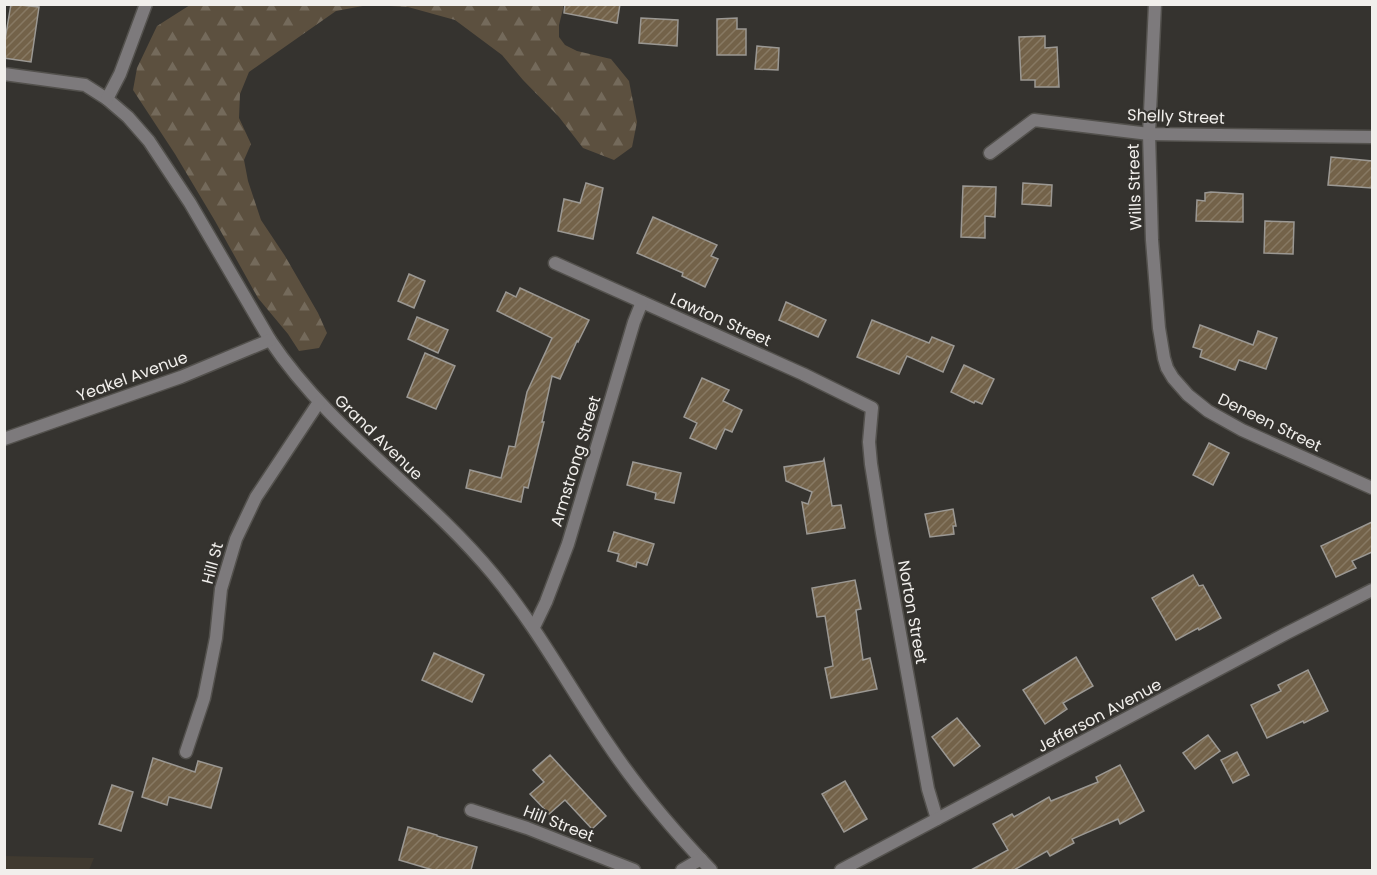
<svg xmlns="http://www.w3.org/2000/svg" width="1377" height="875" font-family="Poppins,sans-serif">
<defs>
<pattern id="forest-firs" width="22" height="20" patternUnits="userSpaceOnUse" patternTransform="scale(1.5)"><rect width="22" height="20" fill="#5c503f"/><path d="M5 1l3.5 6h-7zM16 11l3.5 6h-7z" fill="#746a5b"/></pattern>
<pattern id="building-hatch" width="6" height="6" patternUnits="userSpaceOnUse" patternTransform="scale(1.5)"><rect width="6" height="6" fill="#736249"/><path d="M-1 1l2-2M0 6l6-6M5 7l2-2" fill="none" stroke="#877963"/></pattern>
</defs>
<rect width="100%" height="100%" fill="#35332f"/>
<!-- built -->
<polygon fill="#403a30" points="5,856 94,858 89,870 5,870"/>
<!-- forest -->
<g fill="url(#forest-firs)">
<polygon points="190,5 368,5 336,11 249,72 240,94 239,118 251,144 244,160 248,181 261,220 285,256 318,313 327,333 319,348 299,351 288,334 258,298 215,221 175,154 133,90 137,68 157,26"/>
<polygon points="373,5 563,5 563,9 559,25 559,37 565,45 577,51 611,59 629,81 637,122 632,147 614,160 583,148 559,117 523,80 502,55 455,20 408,7"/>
</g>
<!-- building -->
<g fill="url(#building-hatch)" stroke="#9b9893" stroke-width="1.5">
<polygon points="11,4 39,7 31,62 4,58 4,46"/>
<polygon points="565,4 620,4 617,23 564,13"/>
<polygon points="641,18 678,20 677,46 639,43"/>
<polygon points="737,18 737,29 746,29 746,55 717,55 717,19"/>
<polygon points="1045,36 1045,48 1057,47 1059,87 1035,87 1035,80 1021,80 1019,37"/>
<polygon points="757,46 779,48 778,70 755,69"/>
<polygon points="1331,157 1372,161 1372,188 1328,185"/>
<polygon points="586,183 603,188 593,239 558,231 564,199 580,203"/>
<polygon points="1023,183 1052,185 1051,206 1022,204"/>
<polygon points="963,186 996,187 995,217 985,216 985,238 961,237"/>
<polygon points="1211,192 1243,194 1243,222 1196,221 1197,200 1205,201 1205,193"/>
<polygon points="653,217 717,245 711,256 718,259 705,287 682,276 683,273 637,253"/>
<polygon points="1265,221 1294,222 1293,254 1264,253"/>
<polygon points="409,274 425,281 414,308 398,301"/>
<polygon points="520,288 589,320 578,342 577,341 560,379 552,376 542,422 544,422 528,488 524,487 521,502 466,488 470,470 501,478 509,446 515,447 527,392 552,338 497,311 506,292 516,297"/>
<polygon points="786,302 826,320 818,337 779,320"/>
<polygon points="417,317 448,330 438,353 408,339"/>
<polygon points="872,320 929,343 932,337 954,346 943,372 907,356 899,374 857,357"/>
<polygon points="1200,325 1253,345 1258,331 1277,338 1266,369 1239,360 1235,370 1200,357 1202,350 1193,347"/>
<polygon points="425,353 455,366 436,409 407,397"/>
<polygon points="964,365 994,379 982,404 975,401 974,403 951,392"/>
<polygon points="702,378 729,390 723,401 742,410 732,432 725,429 716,449 690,438 697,423 684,417"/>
<polygon points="1209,443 1229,453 1213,485 1193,475"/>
<polygon points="824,459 832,506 841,505 845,528 807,534 802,502 808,504 812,492 786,481 784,467 823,461"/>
<polygon points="633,462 681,473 674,503 655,499 656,493 627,485"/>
<polygon points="953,509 956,526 953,526 954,534 930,537 925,514"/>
<polygon points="1372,522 1372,552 1352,561 1356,568 1336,577 1321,546"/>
<polygon points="614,532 654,544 647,565 637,562 636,567 617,561 619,554 608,551"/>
<polygon points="1193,575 1199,586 1203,585 1221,618 1199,630 1198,628 1176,640 1152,598"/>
<polygon points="855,580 861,609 856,610 863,660 870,658 877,689 831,698 825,668 833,666 825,616 817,617 812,588"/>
<polygon points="434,653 484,675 472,702 422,680"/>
<polygon points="1076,657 1093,686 1063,703 1067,709 1045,724 1023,690"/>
<polygon points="1308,670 1328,711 1304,723 1303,721 1267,738 1251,705 1281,691 1278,685"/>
<polygon points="957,718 980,746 954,766 932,737"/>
<polygon points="1208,735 1220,751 1195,769 1183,753"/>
<polygon points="1237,752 1249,775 1233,783 1221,760"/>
<polygon points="550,755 606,816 592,829 565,800 549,814 530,794 544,782 533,770"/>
<polygon points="153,758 195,772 198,761 222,768 211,808 169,797 167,805 142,797"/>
<polygon points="1120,765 1144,811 1120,824 1118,819 1072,839 1074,843 1050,856 1047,851 1014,870 971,870 1008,850 993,824 1012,814 1014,817 1049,797 1051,801 1098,782 1096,777"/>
<polygon points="845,781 867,819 844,832 822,794"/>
<polygon points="112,785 133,792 121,831 99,824"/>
<polygon points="408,827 437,835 437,836 477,847 471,870 433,870 399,860"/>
</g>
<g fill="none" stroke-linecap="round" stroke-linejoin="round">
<!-- minor casing -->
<g stroke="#53514d" stroke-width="15">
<g id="minor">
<polyline points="1155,4 1149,134 1152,240 1159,328 1164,358 1167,368 1173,378 1188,395 1208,411 1242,430 1372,488"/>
<path d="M4 74 85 85 107 99 128 117 149 141 190 203 270 340C330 430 424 491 493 574 537 627 569 687 608 744 638 789 674 831 711 870"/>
<polyline points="107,99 120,74 146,4"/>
<polyline points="990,153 1034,120 1149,134 1372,137"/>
<polyline points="555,263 803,374 872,408 869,442 871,464 882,533 928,789 937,819"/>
<polyline points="4,439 181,377 270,340"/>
<polyline points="534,627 546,602 568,544 634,322 642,302"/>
<polyline points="186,752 204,698 216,638 221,589 236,539 256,497 319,402"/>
<polyline points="471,810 527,828 634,870"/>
<polyline points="682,870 701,859"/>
<polyline points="841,870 1287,633 1372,590"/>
</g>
</g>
<!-- minor -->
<use href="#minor" stroke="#7d7a7c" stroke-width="12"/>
</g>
<g text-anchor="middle" stroke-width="4.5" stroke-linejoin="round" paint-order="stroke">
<!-- street labels -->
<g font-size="16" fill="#f1efec" stroke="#35332f">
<text transform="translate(1176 116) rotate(2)" y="6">Shelly Street</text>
<text transform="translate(1134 187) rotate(-92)" y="6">Wills Street</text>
<text transform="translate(721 319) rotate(24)" y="6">Lawton Street</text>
<text transform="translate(132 376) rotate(-20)" y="6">Yeakel Avenue</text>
<text transform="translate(1270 422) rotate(26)" y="6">Deneen Street</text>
<text transform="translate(379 437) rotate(44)" y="6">Grand Avenue</text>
<text transform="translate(575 461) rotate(-73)" y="6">Armstrong Street</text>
<text transform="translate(212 563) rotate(-75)" y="6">Hill St</text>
<text transform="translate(913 612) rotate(80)" y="6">Norton Street</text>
<text transform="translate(1099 715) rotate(-28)" y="6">Jefferson Avenue</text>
<text transform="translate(559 823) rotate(21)" y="6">Hill Street</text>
</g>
</g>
<!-- border -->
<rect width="1377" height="875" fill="none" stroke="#f1efec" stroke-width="12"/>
</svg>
